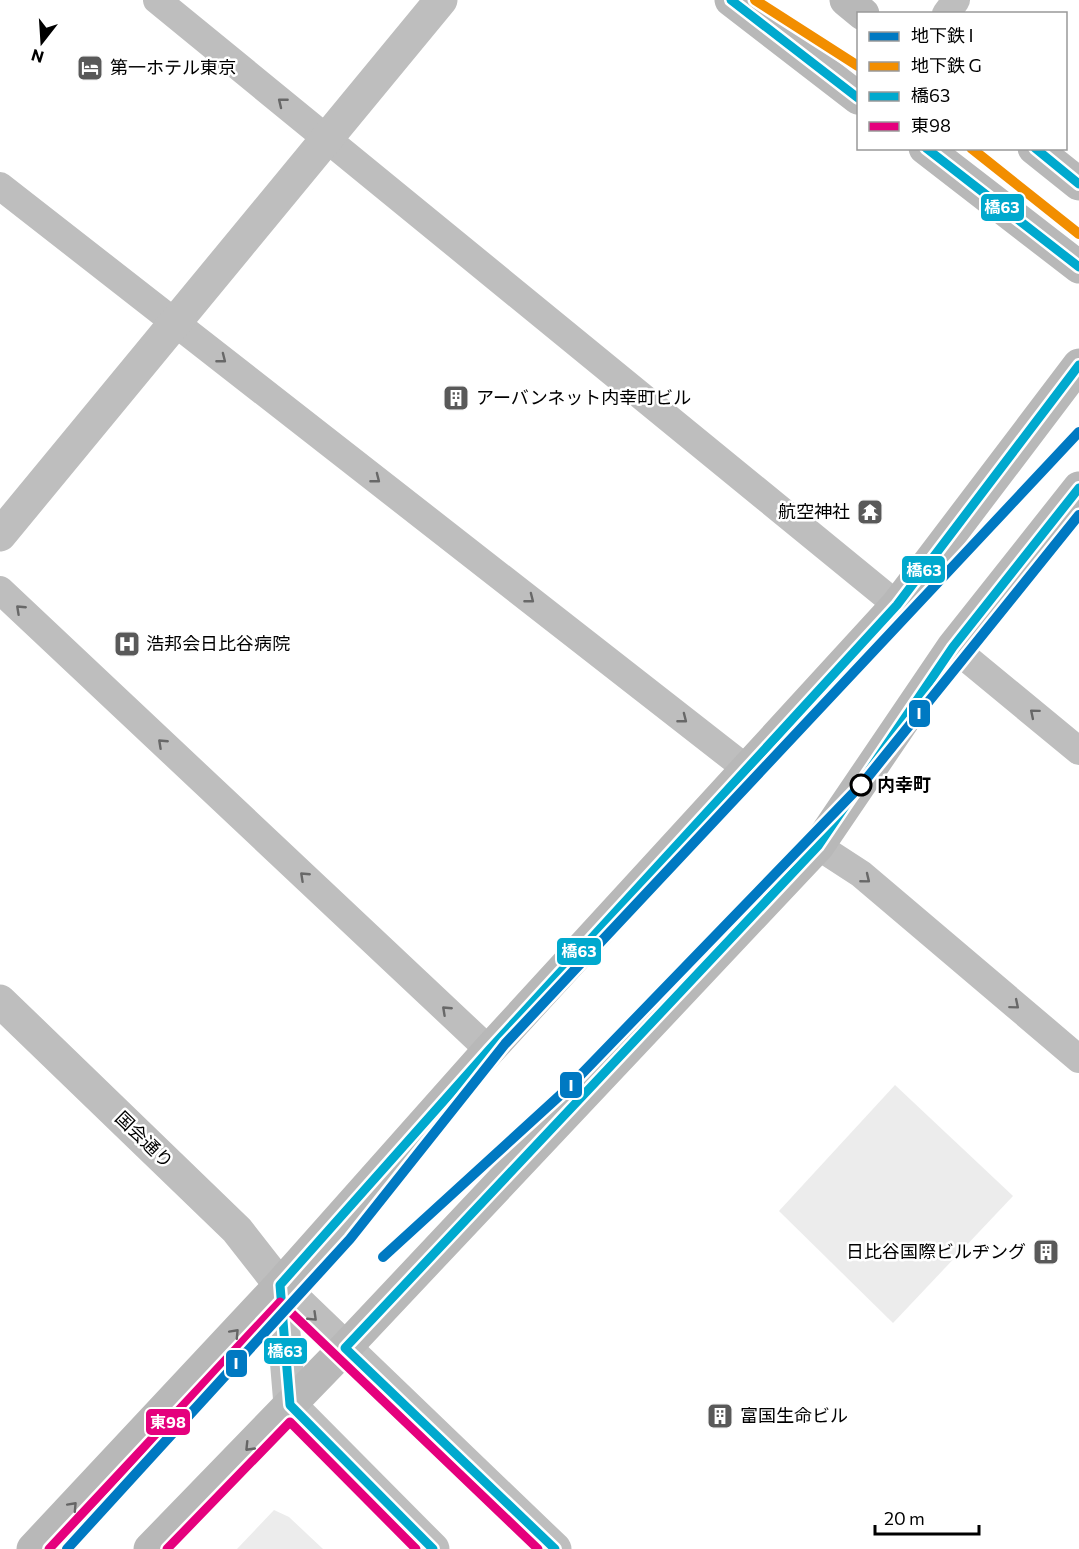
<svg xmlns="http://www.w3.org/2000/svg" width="1079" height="1549" font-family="Commissioner,'Noto Sans JP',sans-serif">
<rect width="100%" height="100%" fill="#fff"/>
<!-- green -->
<g fill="#ececec">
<polygon points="895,1085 1013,1196 893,1323 779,1211"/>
<polygon points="274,1510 289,1517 323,1549 237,1549"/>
</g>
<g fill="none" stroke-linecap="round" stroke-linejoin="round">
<!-- minor -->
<g stroke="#bebebe" stroke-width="28">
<polyline points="157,0 897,605"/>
<polyline points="946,14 956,0"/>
<polyline points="0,186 748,770"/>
<polyline points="0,590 489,1050"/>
<polyline points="953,647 1079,751"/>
<polyline points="818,846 861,874 1079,1059"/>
</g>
<!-- tertiary -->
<g stroke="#bebebe" stroke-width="33">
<polyline points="0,535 441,0"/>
<polyline points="0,1001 237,1230 280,1285 555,1549"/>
<polyline points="280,1285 290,1405 433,1549"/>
</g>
<!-- secondary -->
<g stroke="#b8b8b8" stroke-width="33">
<polyline points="731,0 858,98"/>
<polyline points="846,0 863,14"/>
<polyline points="925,148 1079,267"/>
<polyline points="1034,148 1079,184"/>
<polyline points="33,1549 280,1285 489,1050 897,605 1079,365"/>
<polyline points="150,1549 345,1348 818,846 953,647 1079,488"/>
</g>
<!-- bus-1 casing -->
<g stroke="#fff" stroke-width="14">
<g id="bus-1">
<polyline points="731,0 858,98"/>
<polyline points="926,148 1079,267"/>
<polyline points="1035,148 1079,184"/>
<polyline points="433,1549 290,1405 280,1285 489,1050 897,605 1079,365"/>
<polyline points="555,1549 345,1348 818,846 953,647 1079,488"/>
</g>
</g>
<!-- bus-2 casing -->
<g stroke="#fff" stroke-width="14">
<g id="bus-2">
<polyline points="49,1549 280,1302 538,1549"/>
<polyline points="167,1549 290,1422 416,1549"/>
</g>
</g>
<!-- bus-1 -->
<use href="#bus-1" stroke="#00a9ce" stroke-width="9"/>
<!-- bus-2 -->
<use href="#bus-2" stroke="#e5007d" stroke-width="9"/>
<!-- metro-1 casing -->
<g stroke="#fff" stroke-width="15">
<g id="metro-1">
<polyline points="383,1257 568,1088 863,783 1079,515"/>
<polyline points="67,1549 350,1239 505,1044 1079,432"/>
</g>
</g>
<!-- metro-2 casing -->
<g stroke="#fff" stroke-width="15">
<g id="metro-2">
<polyline points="755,0 858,66"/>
<polyline points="971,148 1079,234"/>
</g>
</g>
<!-- metro-1 -->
<use href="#metro-1" stroke="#0079c2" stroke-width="10"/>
<!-- metro-2 -->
<use href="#metro-2" stroke="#f28e00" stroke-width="10"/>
</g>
<!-- one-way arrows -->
<defs><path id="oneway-chevron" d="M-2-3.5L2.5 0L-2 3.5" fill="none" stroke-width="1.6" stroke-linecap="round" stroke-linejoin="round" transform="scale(1.5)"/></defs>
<g stroke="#686868">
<use href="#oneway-chevron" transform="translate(282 102) rotate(-141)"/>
<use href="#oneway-chevron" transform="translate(222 359) rotate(38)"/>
<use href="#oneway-chevron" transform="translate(376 479) rotate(38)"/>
<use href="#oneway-chevron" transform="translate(530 599) rotate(38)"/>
<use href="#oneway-chevron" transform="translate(20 609) rotate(-137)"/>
<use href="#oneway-chevron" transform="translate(1034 713) rotate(-140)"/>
<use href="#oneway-chevron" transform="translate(683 719) rotate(38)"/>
<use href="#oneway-chevron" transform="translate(162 743) rotate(-137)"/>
<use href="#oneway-chevron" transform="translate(304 876) rotate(-137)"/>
<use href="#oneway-chevron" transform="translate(866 879) rotate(39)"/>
<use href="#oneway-chevron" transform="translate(1015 1005) rotate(40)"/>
<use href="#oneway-chevron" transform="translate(446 1010) rotate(-137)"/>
<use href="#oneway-chevron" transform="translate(313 1317) rotate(44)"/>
</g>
<g stroke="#656565">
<use href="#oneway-chevron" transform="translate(235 1333) rotate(-47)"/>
<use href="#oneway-chevron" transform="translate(249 1447) rotate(134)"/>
<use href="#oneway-chevron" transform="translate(73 1506) rotate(-47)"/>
</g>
<!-- icons -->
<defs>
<g id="hotel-square" transform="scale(1.35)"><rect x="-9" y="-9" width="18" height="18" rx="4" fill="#595959" stroke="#fff"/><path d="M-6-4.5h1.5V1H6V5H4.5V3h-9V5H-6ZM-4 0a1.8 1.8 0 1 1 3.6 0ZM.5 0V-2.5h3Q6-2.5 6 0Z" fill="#fff"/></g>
<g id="building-square" transform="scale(1.35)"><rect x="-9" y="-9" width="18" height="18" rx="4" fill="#595959" stroke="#fff"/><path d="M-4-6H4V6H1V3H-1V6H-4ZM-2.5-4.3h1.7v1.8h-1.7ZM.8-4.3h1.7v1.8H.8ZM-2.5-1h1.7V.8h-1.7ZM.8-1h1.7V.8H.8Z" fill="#fff"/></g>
<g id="temple-square" transform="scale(1.35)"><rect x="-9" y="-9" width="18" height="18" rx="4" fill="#595959" stroke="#fff"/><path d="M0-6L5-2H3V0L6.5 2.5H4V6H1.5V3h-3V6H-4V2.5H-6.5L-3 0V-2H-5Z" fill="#fff"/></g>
<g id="hospital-square" transform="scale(1.35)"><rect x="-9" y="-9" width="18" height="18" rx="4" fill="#595959" stroke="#fff"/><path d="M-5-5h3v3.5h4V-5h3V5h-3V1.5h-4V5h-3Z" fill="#fff"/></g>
</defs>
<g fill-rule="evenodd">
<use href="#hotel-square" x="90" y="68"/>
<use href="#building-square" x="456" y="398"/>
<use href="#temple-square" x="870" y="512"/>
<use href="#hospital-square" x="127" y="644"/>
<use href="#building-square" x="1046" y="1252"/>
<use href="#building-square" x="720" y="1416"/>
</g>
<!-- markers -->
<circle fill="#fff" stroke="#000" stroke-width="3" cx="861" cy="785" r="10"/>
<g text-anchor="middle" stroke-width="5" stroke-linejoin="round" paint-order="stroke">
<!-- poi labels -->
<g font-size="18" fill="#000" stroke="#fff" text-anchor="start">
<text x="110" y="74">第一ホテル東京</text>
<text x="476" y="404">アーバンネット内幸町ビル</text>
<text x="850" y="518" text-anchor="end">航空神社</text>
<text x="146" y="650">浩邦会日比谷病院</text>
<text x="1026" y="1258" text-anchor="end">日比谷国際ビルヂング</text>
<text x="740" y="1422">富国生命ビル</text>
</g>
<!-- stop labels -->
<g font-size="18" font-weight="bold" fill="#000" stroke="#fff" text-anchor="start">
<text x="877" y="791">内幸町</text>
</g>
<!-- street labels -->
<g font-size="18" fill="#000" stroke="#fff">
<text transform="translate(144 1140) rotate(44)" y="6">国会通り</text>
</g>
</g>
<g stroke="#fff" stroke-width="2">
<rect x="980" y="193" width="45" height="29" rx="6" fill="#00a9ce"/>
<rect x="901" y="555" width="45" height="29" rx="6" fill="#00a9ce"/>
<rect x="908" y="699" width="23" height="29" rx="6" fill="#0079c2"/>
<rect x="556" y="937" width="46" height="29" rx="6" fill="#00a9ce"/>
<rect x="559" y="1071" width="24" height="28" rx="6" fill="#0079c2"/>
<rect x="263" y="1337" width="45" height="28" rx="6" fill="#00a9ce"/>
<rect x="225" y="1349" width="23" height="29" rx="6" fill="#0079c2"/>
<rect x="145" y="1408" width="46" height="28" rx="6" fill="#e5007d"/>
</g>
<g font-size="16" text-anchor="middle" font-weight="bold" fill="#fff">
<text x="1002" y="213">橋63</text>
<text x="924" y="576">橋63</text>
<text x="919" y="719">I</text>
<text x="579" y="957">橋63</text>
<text x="571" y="1091">I</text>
<text x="285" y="1357">橋63</text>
<text x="236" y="1369">I</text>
<text x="168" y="1428">東98</text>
</g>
<!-- legend -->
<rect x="857" y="12" width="210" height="138" fill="#ffffff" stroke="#999999" stroke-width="1.5"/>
<rect x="869" y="32" width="30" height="9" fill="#0079c2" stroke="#999999" stroke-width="1.5"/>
<text x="911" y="42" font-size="18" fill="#000000">地下鉄 I</text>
<rect x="869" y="62" width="30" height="9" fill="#f28e00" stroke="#999999" stroke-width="1.5"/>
<text x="911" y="72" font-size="18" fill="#000000">地下鉄 G</text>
<rect x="869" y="92" width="30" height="9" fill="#00a9ce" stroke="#999999" stroke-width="1.5"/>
<text x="911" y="102" font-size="18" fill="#000000">橋63</text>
<rect x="869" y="122" width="30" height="9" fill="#e5007d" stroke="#999999" stroke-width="1.5"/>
<text x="911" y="132" font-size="18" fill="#000000">東98</text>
<!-- north arrow -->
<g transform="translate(42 42) rotate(197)" stroke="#ffffff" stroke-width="4.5" paint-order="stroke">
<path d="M0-4.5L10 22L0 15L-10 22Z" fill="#000000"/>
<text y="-9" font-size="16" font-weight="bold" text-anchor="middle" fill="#000000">N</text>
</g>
<!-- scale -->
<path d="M875 1525v9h104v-9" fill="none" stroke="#000000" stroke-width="3"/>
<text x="884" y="1525" font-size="18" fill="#000000" stroke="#ffffff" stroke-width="4.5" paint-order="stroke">20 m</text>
</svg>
